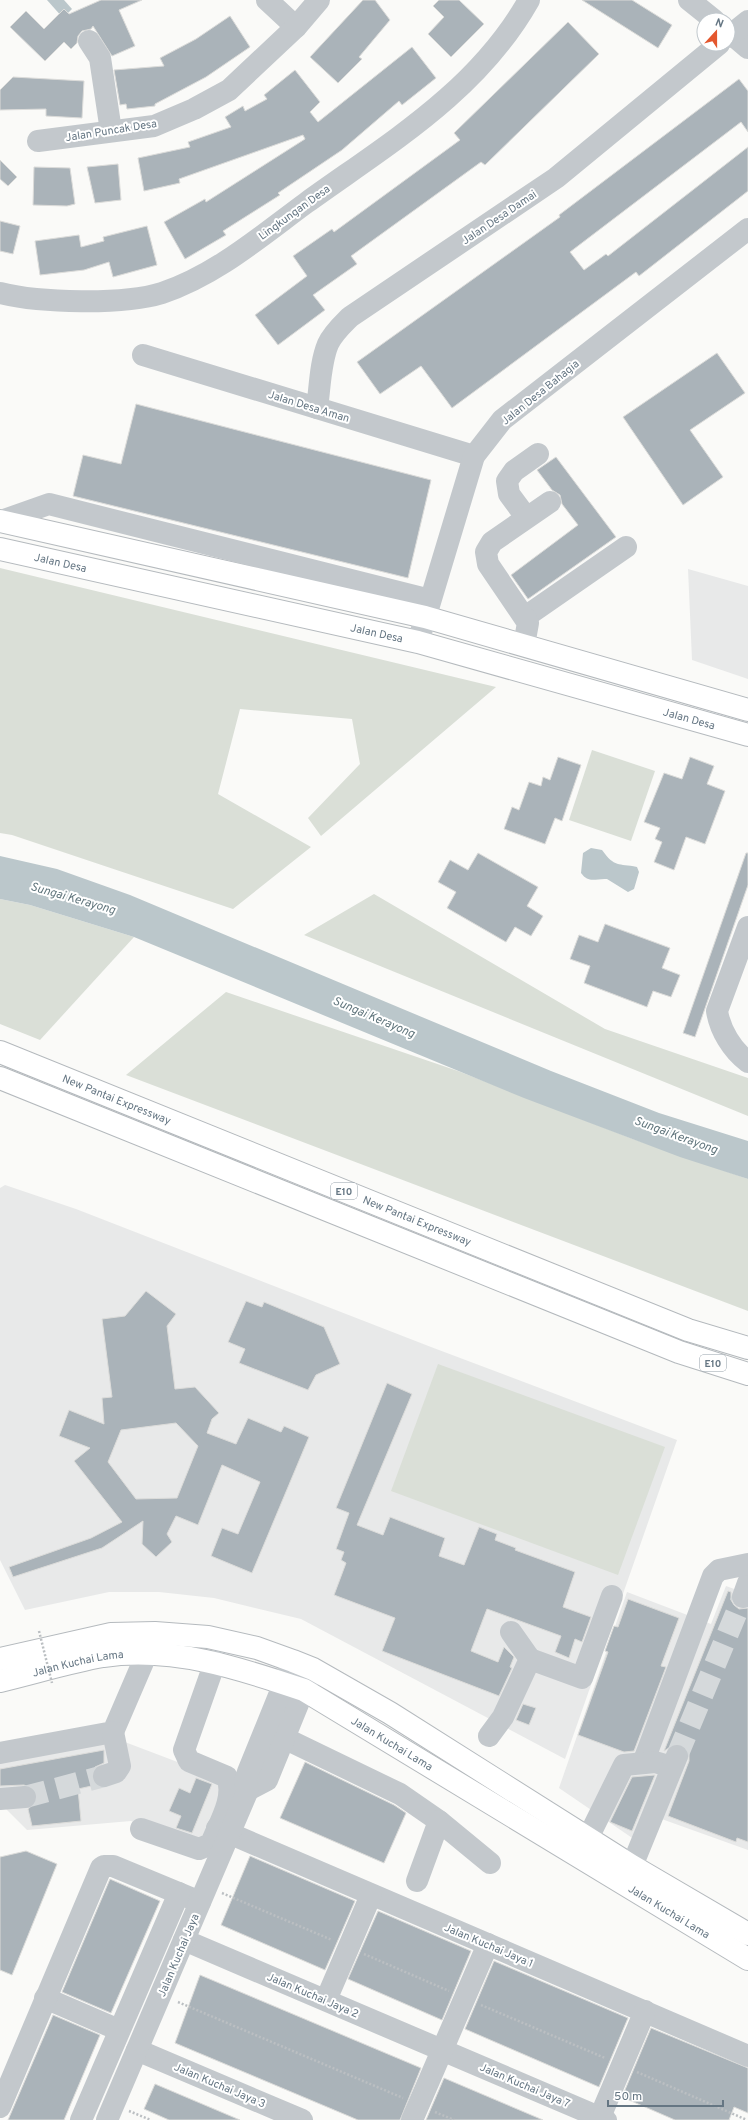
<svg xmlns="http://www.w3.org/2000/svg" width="748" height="2120" font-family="Overpass,sans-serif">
<rect width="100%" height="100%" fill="#fafaf8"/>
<!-- built -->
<g fill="#e8e9e9">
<polygon points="688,569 748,586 748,679 692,660"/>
<polygon points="5,1185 76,1209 431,1347 677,1440 565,1759 301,1619 214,1598 159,1592 109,1592 25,1610 0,1560 0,1188"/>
<polygon points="726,1586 748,1594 748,1850 656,1817 644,1846 559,1788 627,1592 711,1624"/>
<polygon points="109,1736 225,1780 226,1795 200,1845 131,1821 27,1830 0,1803 0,1757"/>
</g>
<!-- green -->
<g fill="#dadfd7">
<polygon points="0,568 496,687 321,836 308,818 360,764 352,719 240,709 218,794 311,847 233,909 12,835 0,833"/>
<polygon points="592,750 655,771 631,841 569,820"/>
<polygon points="374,894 605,1029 748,1078 748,1116 304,935"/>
<polygon points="0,899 30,905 134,937 40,1040 0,1024"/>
<polygon points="226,992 458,1071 633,1139 748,1179 748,1311 126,1075"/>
<polygon points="438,1364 665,1447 618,1575 391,1491"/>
</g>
<!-- water -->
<g fill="#bbc7cb">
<polygon points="47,0 64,0 72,9 63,18"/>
<path d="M591 848 602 850C615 868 618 863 637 867L639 872 634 889 628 892 607 879C596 878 589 884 581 873L583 853Z"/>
<polygon points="0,856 57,869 130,895 551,1071 659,1113 748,1141 748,1179 680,1157 524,1098 134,937 30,905 0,899"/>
</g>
<!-- building -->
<g fill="#aab3b9" stroke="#dcdcda" fill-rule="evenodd">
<polygon points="101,0 142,0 119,10 135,46 112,56 93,26 91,29 82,31 78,36 77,43 71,49 64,42 45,61 10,27 26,11 44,29 64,9 69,14"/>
<polygon points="363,0 375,0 390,20 359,57 362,59 338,83 310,57"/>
<polygon points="439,0 459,0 484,24 451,57 428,34 444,17 433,6"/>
<polygon points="582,0 632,0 672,25 658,48"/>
<polygon points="230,16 250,47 206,77 155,104 155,106 127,109 126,104 120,105 114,70 164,66 160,58 196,39"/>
<polygon points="568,22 599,54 485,165 481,162 351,256 357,264 313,295 325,310 278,345 255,315 307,276 293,256 332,229 334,232 460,140 454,133"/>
<polygon points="412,47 436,78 402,105 399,101 342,150 278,193 280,195 223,231 226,235 185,259 164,222 205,199 206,202 305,139 303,135 179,179 180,183 144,191 138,158 190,147 188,142 231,127 225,117 243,106 245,111 267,99 264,95 295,70 320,102 310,112 318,122"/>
<polygon points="13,77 84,81 82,118 46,116 46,109 0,110 0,90"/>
<polygon points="739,79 748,91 748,132 741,122 570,252 584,270 606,254 608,256 748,147 748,191 639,276 636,272 452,408 421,366 380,394 357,362 560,217 559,215"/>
<polygon points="0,160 17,177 8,186 0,179"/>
<polygon points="118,164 121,200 95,203 87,167"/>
<polygon points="34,167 70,168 75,204 67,206 33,205"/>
<polygon points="0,221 20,226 13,254 0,251"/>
<polygon points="147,226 157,265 113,277 109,262 84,270 40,275 35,241 79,235 81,247 104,241 103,237"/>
<polygon points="717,353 745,393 690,430 723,477 683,505 623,417"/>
<polygon points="136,404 431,480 408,578 73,496 83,455 121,464"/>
<polygon points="556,457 616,537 528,599 511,575 578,525 562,504 560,495 552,490 537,470"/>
<polygon points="558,757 581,765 562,821 555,818 545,844 504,829 512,807 519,810 529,782 541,786 543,777 550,780"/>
<polygon points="690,757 714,766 707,784 725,791 705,844 686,837 674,870 654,862 662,842 655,839 660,828 644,822 664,773 682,779"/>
<polygon points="478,853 538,887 527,906 543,916 531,936 515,927 506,942 447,908 456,892 438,882 450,860 468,870"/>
<polygon points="746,853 748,853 748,885 695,1037 683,1033"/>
<polygon points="605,924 670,948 662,968 680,975 671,997 653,991 647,1007 584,983 590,966 570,959 579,935 598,942"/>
<path d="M146 1291 176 1314 167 1326 175 1389 195 1387 219 1413 212 1419 207 1433 236 1444 248 1418 281 1432 284 1426 309 1437 252 1573 211 1556 222 1528 238 1534 260 1482 222 1465 198 1525 176 1516 167 1534 172 1542 156 1557 142 1544 143 1521 102 1548 13 1577 9 1567 91 1538 122 1522 74 1461 90 1448 59 1436 69 1410 104 1424 102 1398 112 1397 102 1319 125 1316ZM176 1423 198 1446 177 1498 136 1499 108 1462 121 1430Z"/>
<polygon points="246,1301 262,1307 264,1302 324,1327 340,1364 316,1375 308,1390 239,1363 245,1349 228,1342"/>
<polygon points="387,1383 412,1394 357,1525 383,1535 390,1517 445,1538 439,1556 464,1565 479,1527 497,1534 495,1540 516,1548 515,1550 575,1572 563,1607 591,1617 582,1642 575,1639 569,1658 555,1652 561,1636 487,1609 471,1651 498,1662 504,1647 514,1657 510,1667 512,1668 499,1696 382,1651 395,1618 334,1595 346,1563 341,1560 344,1552 336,1549 349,1513 336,1508"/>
<polygon points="728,1591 731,1592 731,1600 734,1605 739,1609 748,1608 748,1842 737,1838 736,1842 668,1816 689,1761 689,1755 687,1748 681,1744 675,1744 664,1751"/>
<polygon points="628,1599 679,1618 661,1666 666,1667 634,1751 624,1752 578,1735 608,1652 605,1651 614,1626 618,1627"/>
<polygon points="523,1704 536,1708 529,1725 516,1720"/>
<polygon points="104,1750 104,1763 95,1767 92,1773 92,1780 96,1785 78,1789 81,1821 32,1826 28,1809 36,1802 37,1796 35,1790 24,1785 0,1786 0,1769"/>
<polygon points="305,1762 394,1805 406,1813 384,1863 280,1818"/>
<polygon points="655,1775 632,1831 610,1822 632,1777"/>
<polygon points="196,1778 212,1784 192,1833 176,1828 181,1816 169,1811 179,1788 190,1793"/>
<polygon points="26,1851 57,1864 12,1975 0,1970 0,1857"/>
<polygon points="250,1856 355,1901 325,1970 221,1925"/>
<polygon points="110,1879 160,1901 111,2013 62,1992"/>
<polygon points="378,1911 471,1951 442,2020 348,1979"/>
<polygon points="494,1961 628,2018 599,2087 465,2029"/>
<polygon points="200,1975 421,2068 400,2120 358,2120 175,2043"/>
<polygon points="53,2015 100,2035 64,2120 8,2120"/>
<polygon points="651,2028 748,2068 748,2113 734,2107 729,2120 675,2120 622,2097"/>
<polygon points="444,2078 543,2120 426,2120"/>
<polygon points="155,2084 240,2120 169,2120 144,2109"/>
</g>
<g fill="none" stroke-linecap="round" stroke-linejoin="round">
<!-- minor-tunnel -->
<g stroke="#d5d9db" stroke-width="22" stroke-dasharray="22 11" stroke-linecap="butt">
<polyline points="677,1756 743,1597"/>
<polyline points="25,1797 104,1776"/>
</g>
<!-- major casing -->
<g stroke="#b5babe" stroke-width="24">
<g id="major">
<polyline points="0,521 425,617 748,710"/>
<path id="s1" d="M0 549 418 642 748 735"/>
<polyline points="0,1659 111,1634 155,1633 208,1637 257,1648 293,1661 313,1669 390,1713 632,1866 748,1934"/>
<path id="s2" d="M0 1681C34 1673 69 1662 103 1656 173 1646 239 1668 304 1690L748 1959"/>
</g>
</g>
<!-- highway casing -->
<g stroke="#b4b9bd" stroke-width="24">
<g id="highway">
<path id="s3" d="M0 1052 688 1330 748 1348"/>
<polyline points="0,1078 679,1352 748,1374"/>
</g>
</g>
<!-- path -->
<g stroke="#bbbfc2" stroke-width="2.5" stroke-dasharray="2 2" stroke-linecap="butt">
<polyline points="222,1893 332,1940"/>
<polyline points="364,1954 449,1991"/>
<polyline points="178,2002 403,2098"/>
<polyline points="481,2005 605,2058"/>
<polyline points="637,2072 747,2120"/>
<polyline points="129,2111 151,2120"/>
<polyline points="435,2112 454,2120"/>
</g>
<!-- minor -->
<g stroke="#c3c8cc" stroke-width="22">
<polyline points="267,0 296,27"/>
<polyline points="689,0 714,20"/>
<polyline points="728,31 748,48"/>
<polyline points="728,37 748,21"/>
<polyline points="89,41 100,58 111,131"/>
<polyline points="38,141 154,126 194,109 229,90 296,27 319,0"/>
<path d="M0 293C39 303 124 305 162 293 216 275 261 236 306 203 389 143 477 92 529 0"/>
<polyline points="143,355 474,456"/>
<path d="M317 408C320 388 320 363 328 344 333 333 342 325 350 317L556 178 719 44"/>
<polyline points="526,517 509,494 507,481 514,471 538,454"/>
<polyline points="1,521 49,504 430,600"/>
<polyline points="525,617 626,547"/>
<polyline points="418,642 474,456 502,420 748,229"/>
<polyline points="524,645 528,623 488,564 486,552 492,542 550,502"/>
<path d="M748 927 717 1011C720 1030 732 1050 748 1062"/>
<polyline points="743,1597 748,1583"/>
<polyline points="530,1659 582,1678 612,1596"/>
<polyline points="489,1736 503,1717 530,1659 511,1632"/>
<polyline points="284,1738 400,1794 439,1821 417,1881"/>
<polyline points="0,1753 113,1732 147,1653"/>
<polyline points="643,1763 713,1576 719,1570 748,1564"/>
<polyline points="104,1776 116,1772 120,1766 113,1732"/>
<polyline points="248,1790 267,1780 311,1672"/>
<polyline points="0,1799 25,1797"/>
<polyline points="439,1821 490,1863"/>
<polyline points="217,1828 748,2056"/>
<path d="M141 1829 199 1849 211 1844C218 1825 236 1798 227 1777L189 1761 184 1750 215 1662"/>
<polyline points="588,1838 624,1765 655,1762 672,1767"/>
<polyline points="632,1866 677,1756"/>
<polyline points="184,1940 606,2120"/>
<polyline points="45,1998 119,2030"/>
<polyline points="326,2000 371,1895"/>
<polyline points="137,2050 302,2120"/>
<polyline points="0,2107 101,1868 104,1866 113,1866 200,1902"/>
<polyline points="600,2117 645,2011"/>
<polyline points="81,2120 179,1893"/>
<polyline points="107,2120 248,1790 245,1781 248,1772 293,1661"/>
<polyline points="412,2120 488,1944"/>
</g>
<!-- major -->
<use href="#major" stroke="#fff" stroke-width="22"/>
<!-- highway -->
<use href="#highway" stroke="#fff" stroke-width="22"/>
<!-- path-bridge -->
<polyline stroke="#bbbfc2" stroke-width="2.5" stroke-dasharray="2 2" stroke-linecap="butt" points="39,1631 52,1683"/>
</g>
<g text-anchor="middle" stroke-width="4" stroke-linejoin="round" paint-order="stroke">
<!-- shield labels -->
<g fill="#fff" stroke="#939fa8" stroke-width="1">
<rect x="331" y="1183" width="26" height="16" rx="3"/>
<rect x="700" y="1355" width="26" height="16" rx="3"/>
</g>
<g font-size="10" font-weight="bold" fill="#657683">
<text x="344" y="1195">E10</text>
<text x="713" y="1367">E10</text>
</g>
<!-- street labels -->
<g font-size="11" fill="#657683" stroke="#fff">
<text transform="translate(111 130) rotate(-9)" y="4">Jalan Puncak Desa</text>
<text transform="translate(294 212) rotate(-36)" y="4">Lingkungan Desa</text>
<text transform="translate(499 217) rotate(-34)" y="4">Jalan Desa Damai</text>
<text transform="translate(540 392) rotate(-39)" y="4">Jalan Desa Bahagia</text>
<text transform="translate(309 406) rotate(17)" y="4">Jalan Desa Aman</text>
<text dy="4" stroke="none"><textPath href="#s1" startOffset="62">Jalan Desa</textPath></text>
<text dy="4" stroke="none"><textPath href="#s1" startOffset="386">Jalan Desa</textPath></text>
<text dy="4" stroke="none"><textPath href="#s1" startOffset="710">Jalan Desa</textPath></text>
<text dy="4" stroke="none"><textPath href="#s3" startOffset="126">New Pantai Expressway</textPath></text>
<text dy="4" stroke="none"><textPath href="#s3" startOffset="450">New Pantai Expressway</textPath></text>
<text dy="4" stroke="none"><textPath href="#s2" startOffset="80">Jalan Kuchai Lama</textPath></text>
<text dy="4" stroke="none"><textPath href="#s2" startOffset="415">Jalan Kuchai Lama</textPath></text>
<text dy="4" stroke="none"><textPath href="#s2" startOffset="739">Jalan Kuchai Lama</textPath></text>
<text transform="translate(489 1945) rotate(23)" y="4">Jalan Kuchai Jaya 1</text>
<text transform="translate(178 1955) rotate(-67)" y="4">Jalan Kuchai Jaya</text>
<text transform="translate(313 1995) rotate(23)" y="4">Jalan Kuchai Jaya 2</text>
<text transform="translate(220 2085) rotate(23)" y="4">Jalan Kuchai Jaya 3</text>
<text transform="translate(525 2085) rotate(23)" y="4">Jalan Kuchai Jaya 7</text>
</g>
<!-- water labels -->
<g font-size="12" font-style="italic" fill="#60757c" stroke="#fff">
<text transform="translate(73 898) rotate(16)" y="4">Sungai Kerayong</text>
<text transform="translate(374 1017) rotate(23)" y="4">Sungai Kerayong</text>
<text transform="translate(676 1135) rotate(20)" y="4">Sungai Kerayong</text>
</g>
</g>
<!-- north arrow -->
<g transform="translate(716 32) rotate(21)"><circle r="19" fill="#ffffff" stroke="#c1c8cd"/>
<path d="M0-3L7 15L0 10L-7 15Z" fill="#e4572e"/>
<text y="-6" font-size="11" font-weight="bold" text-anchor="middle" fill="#657683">N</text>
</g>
<!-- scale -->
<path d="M608 2100v6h115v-6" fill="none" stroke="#657683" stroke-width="2"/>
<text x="614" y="2100" font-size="12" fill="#657683" stroke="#ffffff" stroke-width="3" paint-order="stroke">50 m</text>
</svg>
